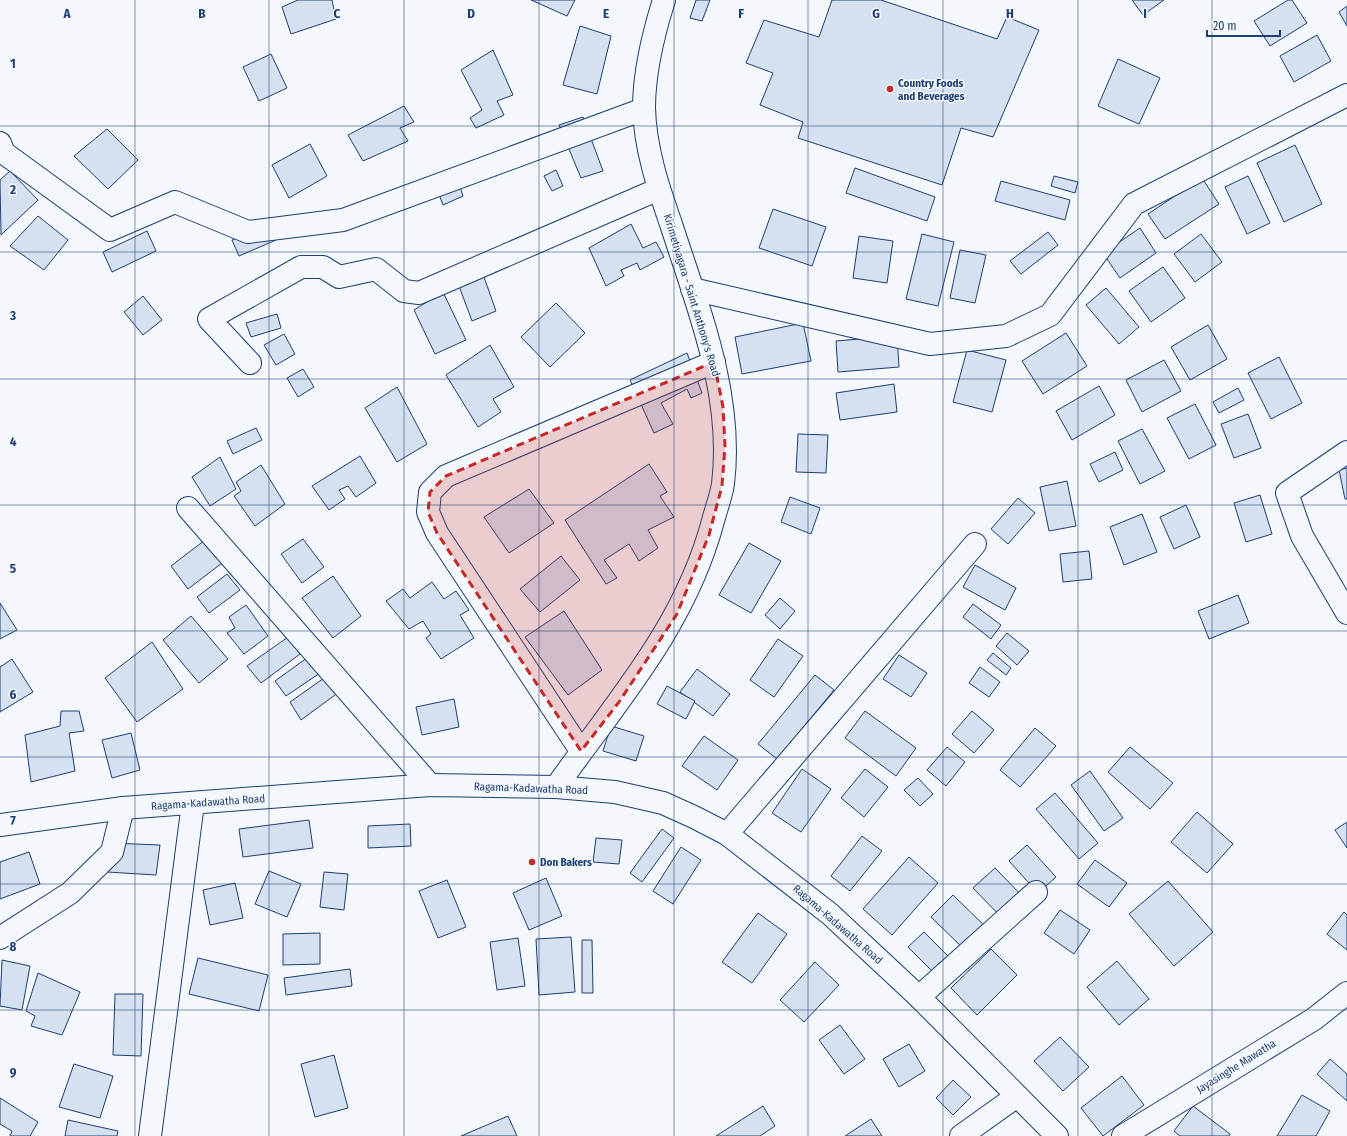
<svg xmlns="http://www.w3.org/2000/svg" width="1347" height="1136" font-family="'Fira Sans Condensed',sans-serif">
<rect width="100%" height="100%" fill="#f4f7fb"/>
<!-- building -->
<g fill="#d5e0f0" stroke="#1d3f73">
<polygon points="298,0 332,0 336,19 291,34 282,7"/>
<polygon points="531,0 575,0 567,16"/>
<polygon points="696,0 710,0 702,21 690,18"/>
<polygon points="832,0 881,0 997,39 1007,17 1039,30 993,137 961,128 942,185 798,138 803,122 760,105 773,73 746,63 764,20 819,37"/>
<polygon points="1132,0 1164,0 1143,15"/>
<polygon points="1288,0 1292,0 1307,23 1270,46 1254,21"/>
<polygon points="1347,6 1347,26 1339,12"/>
<polygon points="580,26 611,36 597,94 563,85"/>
<polygon points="1317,35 1331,61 1294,82 1280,56"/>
<polygon points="493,50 513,95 497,101 504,115 476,128 470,118 482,110 461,70"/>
<polygon points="271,54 287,88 259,101 243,67"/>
<polygon points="1118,59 1160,78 1139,124 1098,106"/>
<polygon points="404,106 414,122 400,128 408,141 363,161 348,135"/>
<polygon points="583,117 603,171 581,178 559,125"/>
<polygon points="107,129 138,160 108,189 74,156"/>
<polygon points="310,144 327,176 289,198 272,165"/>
<polygon points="1295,145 1322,204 1284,222 1257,163"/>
<polygon points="855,168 935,197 927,221 846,193"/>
<polygon points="556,170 563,186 552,191 544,176"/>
<polygon points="10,171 38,200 1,235 0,180"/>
<polygon points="1054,176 1078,182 1075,193 1051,186"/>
<polygon points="1248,176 1270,223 1247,234 1225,187"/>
<polygon points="1202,178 1219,204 1165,239 1148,214"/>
<polygon points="458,181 463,196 443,205 437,189"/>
<polygon points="1001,181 1070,200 1065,220 995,201"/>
<polygon points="773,209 826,227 812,266 759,248"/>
<polygon points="38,216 68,240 44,270 10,246"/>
<polygon points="269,224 276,240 239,256 232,240"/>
<polygon points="631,224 643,248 656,242 664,257 640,270 637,263 621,270 624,276 606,286 589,248"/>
<polygon points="1140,228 1156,253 1120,278 1103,253"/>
<polygon points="147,231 156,251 112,272 103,252"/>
<polygon points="1048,232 1058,245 1021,274 1010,261"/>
<polygon points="922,234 954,242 938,306 906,299"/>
<polygon points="1201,234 1222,262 1195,282 1174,254"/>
<polygon points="859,236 893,241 887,283 853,278"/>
<polygon points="960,250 986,255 975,303 950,298"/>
<polygon points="1163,267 1185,298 1151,322 1129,291"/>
<polygon points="484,277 496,311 472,321 459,286"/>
<polygon points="1106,288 1139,327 1119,344 1086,305"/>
<polygon points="443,292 466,340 435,354 414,310"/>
<polygon points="143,296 162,320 143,335 124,312"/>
<polygon points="556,303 585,333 550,367 521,337"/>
<polygon points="277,314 281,328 251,337 246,323"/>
<polygon points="803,323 811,361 742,374 735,337"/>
<polygon points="1208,325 1227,359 1190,380 1171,347"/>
<polygon points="1066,333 1087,366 1043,394 1022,361"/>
<polygon points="284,334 295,354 276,365 264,345"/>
<polygon points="897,336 899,367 838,372 836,341"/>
<polygon points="490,345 514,387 493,399 501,412 478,427 446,375"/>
<polygon points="967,350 1006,360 992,412 953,402"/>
<polygon points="687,353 702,393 691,398 687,389 661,403 673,424 654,433 630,380"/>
<polygon points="1279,357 1302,403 1271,419 1248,373"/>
<polygon points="1164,360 1181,391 1142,412 1126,380"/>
<polygon points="303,369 314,387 298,397 287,378"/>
<polygon points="894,384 897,412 840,420 836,393"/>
<polygon points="1099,386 1115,415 1072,440 1056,411"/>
<polygon points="397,387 427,444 397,462 365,408"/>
<polygon points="1238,388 1244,400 1219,413 1213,402"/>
<polygon points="1195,404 1216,445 1189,459 1167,418"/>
<polygon points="1248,414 1261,448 1234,458 1221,424"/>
<polygon points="256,428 262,440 233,454 227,441"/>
<polygon points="1142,429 1165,471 1140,484 1118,441"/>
<polygon points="798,434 828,435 826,473 796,472"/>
<polygon points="1115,452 1123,470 1099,482 1090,464"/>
<polygon points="360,456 376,483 356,497 348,486 339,490 345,499 329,510 312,486"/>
<polygon points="220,457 236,489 210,506 192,477"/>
<polygon points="649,464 667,492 660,496 674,517 648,530 658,548 639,561 629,544 604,560 617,578 606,584 565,520"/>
<polygon points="261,465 285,504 255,526 234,496 241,491 236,482"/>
<polygon points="1347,468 1347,499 1345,499 1339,470"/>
<polygon points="1067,481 1076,526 1049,531 1040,487"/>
<polygon points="529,489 554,523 509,553 484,517"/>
<polygon points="1260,495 1272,534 1246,542 1234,503"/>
<polygon points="790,497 820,508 811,534 781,522"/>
<polygon points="1018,498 1035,513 1008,544 991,529"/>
<polygon points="1186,505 1200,537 1174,549 1160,517"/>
<polygon points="1142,514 1157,552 1124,565 1110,527"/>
<polygon points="303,539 324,567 302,583 281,554"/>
<polygon points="205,540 222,563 188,589 171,566"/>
<polygon points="749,543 781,561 751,613 719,595"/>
<polygon points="1089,551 1092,579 1063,582 1060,554"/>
<polygon points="561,556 580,580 540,612 520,589"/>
<polygon points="975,565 1016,588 1005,610 963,587"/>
<polygon points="227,574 240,590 209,613 197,597"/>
<polygon points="333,576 361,616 333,638 302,598"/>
<polygon points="432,582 444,599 456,591 469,610 460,615 474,638 441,659 426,638 431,634 423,621 409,629 386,601 403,589 410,598"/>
<polygon points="1238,595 1249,623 1209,639 1198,611"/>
<polygon points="780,598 795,611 780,629 765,615"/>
<polygon points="0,603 17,630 0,639"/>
<polygon points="973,604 1001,625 991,639 963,617"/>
<polygon points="246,605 268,636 244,654 227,633 235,628 229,617"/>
<polygon points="564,611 602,670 568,695 525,637"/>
<polygon points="191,616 228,659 199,683 163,640"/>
<polygon points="1007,633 1029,651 1017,665 996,646"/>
<polygon points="288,637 300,654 261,683 247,666"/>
<polygon points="778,639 803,656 774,697 750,680"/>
<polygon points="152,642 183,689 137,722 105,678"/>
<polygon points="993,653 1011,668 1006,675 987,660"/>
<polygon points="311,655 323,671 286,696 275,681"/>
<polygon points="899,655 927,673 911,697 883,679"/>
<polygon points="12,659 33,692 0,712 0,667"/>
<polygon points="980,667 1000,682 989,697 969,683"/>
<polygon points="697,669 730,694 713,716 680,692"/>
<polygon points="815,675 834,690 777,759 758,744"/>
<polygon points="327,676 339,692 301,720 290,702"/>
<polygon points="667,686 695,701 686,719 657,704"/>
<polygon points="454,699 459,727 422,735 416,707"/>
<polygon points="61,711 79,711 84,731 69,733 75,771 31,782 25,735 60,726"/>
<polygon points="865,711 916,748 896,776 845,738"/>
<polygon points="972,711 994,730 974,753 952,734"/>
<polygon points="611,726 644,736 636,761 603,751"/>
<polygon points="1035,728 1056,746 1020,787 1000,770"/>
<polygon points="131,733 140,770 112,778 102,740"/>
<polygon points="704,736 738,760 717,790 682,766"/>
<polygon points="947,747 965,762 946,786 927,770"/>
<polygon points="1130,747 1173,783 1150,809 1108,772"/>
<polygon points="802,769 831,789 801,832 772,813"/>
<polygon points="865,769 888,787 864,817 841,798"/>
<polygon points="1090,771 1123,818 1104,831 1071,785"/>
<polygon points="918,778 933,794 920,806 904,790"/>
<polygon points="1055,793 1098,843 1079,859 1036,809"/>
<polygon points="1197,812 1233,844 1207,873 1171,842"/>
<polygon points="309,820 313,848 243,857 239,829"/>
<polygon points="1347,822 1347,848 1335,830"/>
<polygon points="410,824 411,846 368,848 368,826"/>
<polygon points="662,829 674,838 642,882 630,873"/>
<polygon points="862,836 882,851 850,891 831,876"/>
<polygon points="596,838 622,840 619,864 593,862"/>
<polygon points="109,843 160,845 156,875 107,872"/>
<polygon points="1027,845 1056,877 1038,893 1009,861"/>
<polygon points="681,847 701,860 673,904 653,891"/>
<polygon points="29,852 40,884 0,899 0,862"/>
<polygon points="909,857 938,883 892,935 863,909"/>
<polygon points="1095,860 1127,883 1109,907 1077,884"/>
<polygon points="995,868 1029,903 1007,923 973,888"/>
<polygon points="269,871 301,884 287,917 255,904"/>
<polygon points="324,872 348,874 344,910 320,907"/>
<polygon points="546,878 562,916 529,930 513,893"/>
<polygon points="447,880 466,927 438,938 419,891"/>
<polygon points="1168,881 1213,932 1174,966 1129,914"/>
<polygon points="235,883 243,918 210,925 203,890"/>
<polygon points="953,895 990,931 968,953 931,917"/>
<polygon points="1060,910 1090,930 1074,954 1044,933"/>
<polygon points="1344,912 1347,915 1347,950 1327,934"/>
<polygon points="758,913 787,934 752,983 722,962"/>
<polygon points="924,932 949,957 933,972 908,947"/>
<polygon points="320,933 320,964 283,965 283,934"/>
<polygon points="571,937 575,992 539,995 536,939"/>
<polygon points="518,938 525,986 497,990 490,942"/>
<polygon points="582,940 592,940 593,993 582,993"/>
<polygon points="991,949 1017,975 977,1015 951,988"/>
<polygon points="198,958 268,975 259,1011 189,994"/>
<polygon points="2,960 30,966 22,1010 0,1006"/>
<polygon points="1117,961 1149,999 1119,1025 1087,987"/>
<polygon points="815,962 839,985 804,1022 780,1000"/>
<polygon points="350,969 352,986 286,995 284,978"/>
<polygon points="38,973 80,992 62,1035 31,1026 35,1016 26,1011"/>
<polygon points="115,994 143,994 141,1056 113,1055"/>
<polygon points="840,1025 865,1059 844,1074 819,1040"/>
<polygon points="1060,1037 1089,1067 1063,1091 1034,1061"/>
<polygon points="909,1044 925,1071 899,1087 883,1059"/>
<polygon points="334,1055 348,1108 315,1117 301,1064"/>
<polygon points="1330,1059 1347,1074 1347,1101 1317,1074"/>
<polygon points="74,1064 113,1076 100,1118 59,1107"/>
<polygon points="1122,1076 1144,1105 1103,1136 1081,1108"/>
<polygon points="953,1080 971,1097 953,1115 936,1098"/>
<polygon points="1302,1095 1330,1111 1316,1136 1277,1136"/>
<polygon points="0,1098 38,1122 30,1136 10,1136 12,1131 0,1124"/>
<polygon points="763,1106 775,1126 760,1136 716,1136"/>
<polygon points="1193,1106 1230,1134 1229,1136 1180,1136 1174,1131"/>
<polygon points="508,1116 517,1136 461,1136"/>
<polygon points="871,1119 882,1136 845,1136"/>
<polygon points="68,1120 118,1131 117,1136 65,1136"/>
</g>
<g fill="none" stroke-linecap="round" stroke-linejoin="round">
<!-- minor casing -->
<g stroke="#1d3f73" stroke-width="24">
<g id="minor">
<polyline points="0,143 4,153 110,230 175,202 248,232 343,220 644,109"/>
<polyline points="692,289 930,344 1006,336 1050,315 1134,204 1347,95"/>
<polyline points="250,363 209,319 301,267 323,267 339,277 376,269 404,291 419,293 659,189"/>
<polyline points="1347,452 1287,493 1302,536 1347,613"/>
<polyline points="188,508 430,785"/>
<polyline points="581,751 437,533 428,512 430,492 446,476 714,362"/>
<path d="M556 787C617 701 685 626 713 521 716 509 721 497 723 484 734 395 698 308 671 224 658 187 645 148 644 108 644 72 653 35 664 0"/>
<polyline points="727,834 975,544"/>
<polyline points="0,938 70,893 112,852 123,808"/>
<polyline points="919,997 1036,892"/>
<polyline points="150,1136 193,803"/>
<polyline points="961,1136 1017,1096"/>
<polyline points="1123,1136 1314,1019 1347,993"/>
</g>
</g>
<!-- major casing -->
<g stroke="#1d3f73" stroke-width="24">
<polyline id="major" points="0,825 123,808 430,785 556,787 615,792 663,803 694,817 727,834 830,914 919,997 1057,1136"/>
</g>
<!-- minor -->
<use href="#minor" stroke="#f4f7fb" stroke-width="22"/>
<!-- major -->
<use href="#major" stroke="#f4f7fb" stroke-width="22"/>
</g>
<!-- marked area -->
<path fill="#c62828" fill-opacity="0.2" stroke="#c62828" stroke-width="3" stroke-dasharray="8 5" stroke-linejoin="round" d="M714 362 723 407 725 446 722 486 709 535 677 614 619 702 581 751 437 533 428 512 430 492 446 476Z"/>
<!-- grid -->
<path fill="none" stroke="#1d3f73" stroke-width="1" stroke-opacity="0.55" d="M135 0V1136M269 0V1136M404 0V1136M539 0V1136M674 0V1136M808 0V1136M943 0V1136M1078 0V1136M1212 0V1136M0 126H1347M0 252H1347M0 379H1347M0 505H1347M0 631H1347M0 757H1347M0 884H1347M0 1010H1347"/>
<!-- markers -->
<g fill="#c62828" stroke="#f4f7fb" stroke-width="1.5">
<circle cx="890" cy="89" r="4"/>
<circle cx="532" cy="862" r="4"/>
</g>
<g text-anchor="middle" stroke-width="3" stroke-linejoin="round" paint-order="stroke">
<!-- poi labels -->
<g font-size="11" font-weight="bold" fill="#1d3f73" stroke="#f4f7fb" text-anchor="start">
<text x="898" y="87">Country Foods<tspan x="898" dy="13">and Beverages</tspan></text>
<text x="540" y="866">Don Bakers</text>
</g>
<!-- street labels -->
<g font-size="11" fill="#1d3f73" stroke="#f4f7fb">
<text transform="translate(692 295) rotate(73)" y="4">Kirimetiyagara - Saint Anthony's Road</text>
<text transform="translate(531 788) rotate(2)" y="4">Ragama-Kadawatha Road</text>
<text transform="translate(208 802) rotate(-4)" y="4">Ragama-Kadawatha Road</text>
<text transform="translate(838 924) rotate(41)" y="4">Ragama-Kadawatha Road</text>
<text transform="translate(1236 1066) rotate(-32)" y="4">Jayasinghe Mawatha</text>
</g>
</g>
<g font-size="13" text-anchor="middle" font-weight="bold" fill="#1d3f73" stroke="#f4f7fb" stroke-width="3" stroke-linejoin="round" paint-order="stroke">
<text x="67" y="18">A</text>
<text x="202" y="18">B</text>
<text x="337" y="18">C</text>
<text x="471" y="18">D</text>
<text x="606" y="18">E</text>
<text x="741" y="18">F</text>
<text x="876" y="18">G</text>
<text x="1010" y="18">H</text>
<text x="1145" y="18">I</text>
<text x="13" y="68">1</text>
<text x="13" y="194">2</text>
<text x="13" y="320">3</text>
<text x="13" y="446">4</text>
<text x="13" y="573">5</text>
<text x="13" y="699">6</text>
<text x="13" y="825">7</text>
<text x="13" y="951">8</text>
<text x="13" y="1077">9</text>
</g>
<!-- scale -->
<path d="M1207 30v6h73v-6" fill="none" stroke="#1d3f73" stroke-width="2"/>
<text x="1213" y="30" font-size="12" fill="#1d3f73" stroke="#f4f7fb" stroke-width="3" paint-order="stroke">20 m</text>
</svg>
